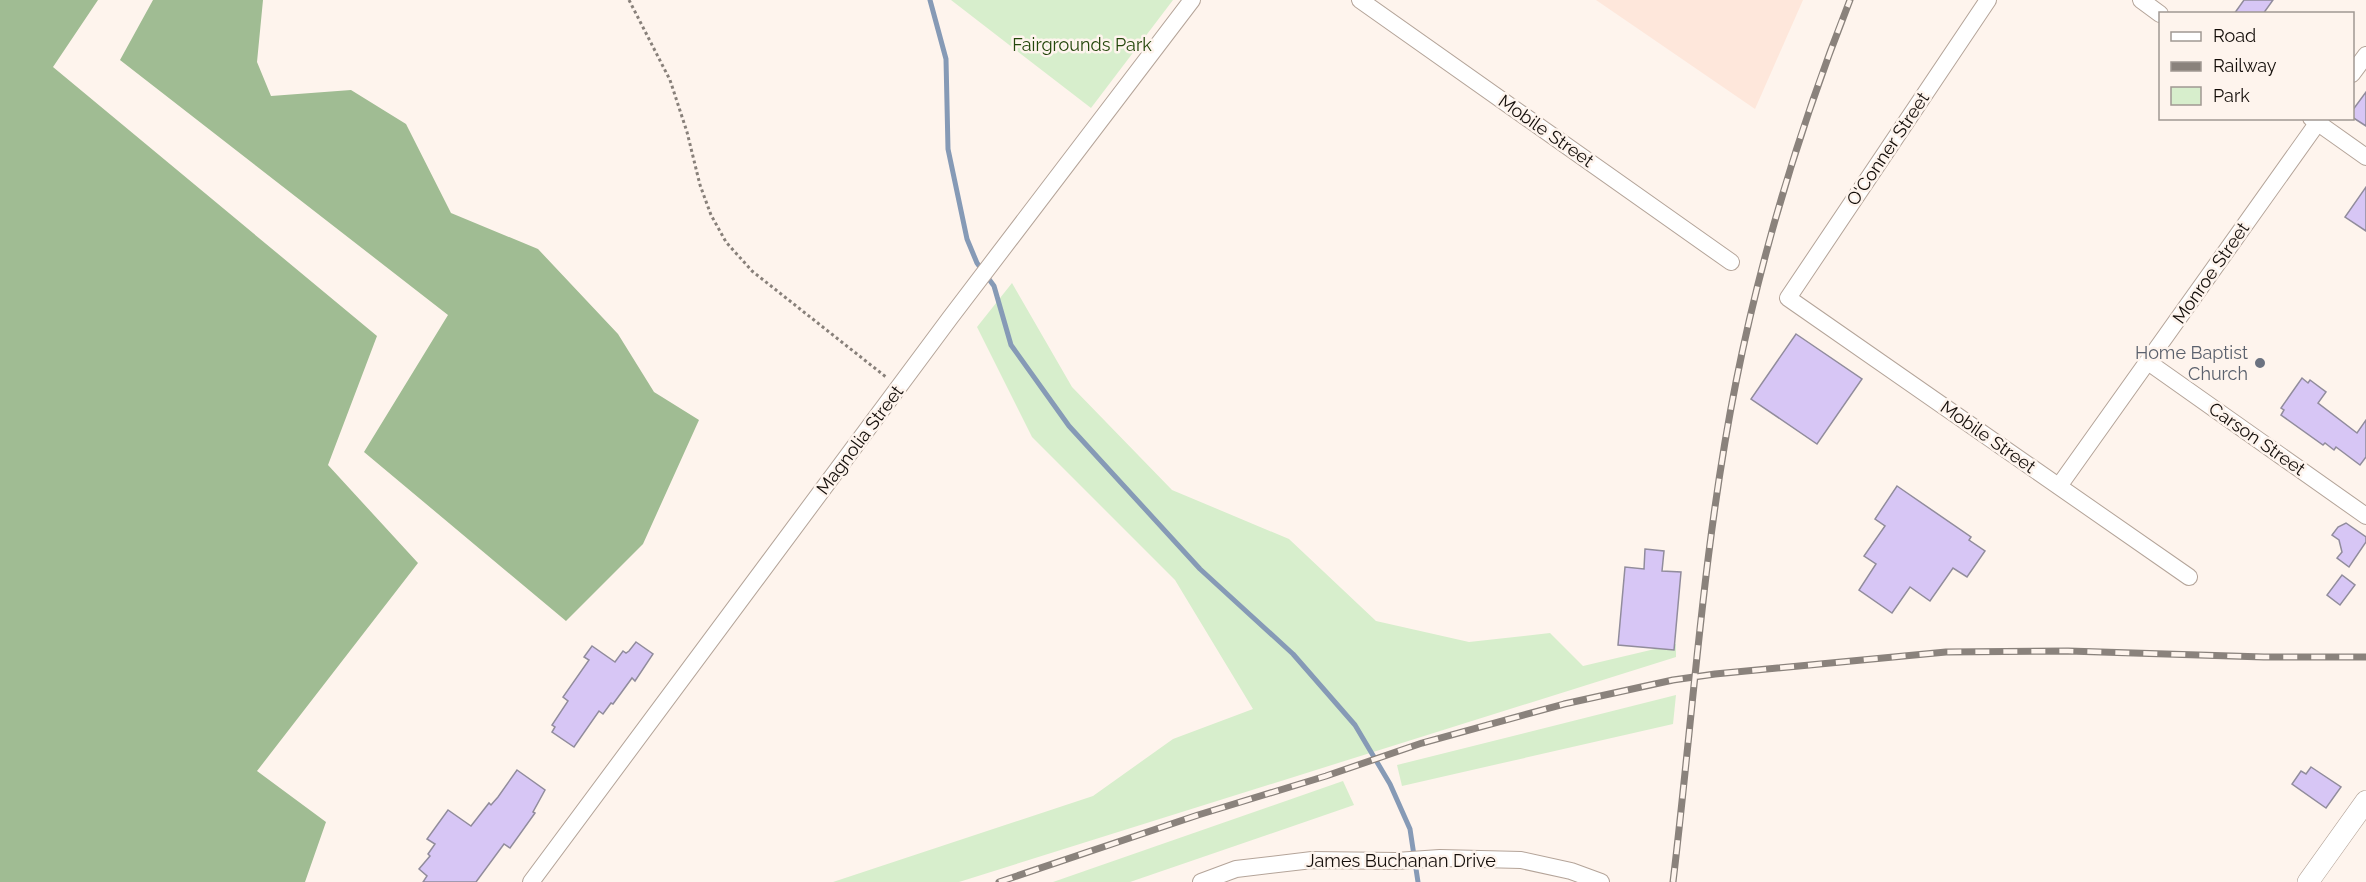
<svg xmlns="http://www.w3.org/2000/svg" width="2366" height="882" font-family="Raleway,sans-serif">
<rect width="100%" height="100%" fill="#fef4ed"/>
<!-- industrial -->
<polygon fill="#fee7db" points="1596,0 1803,0 1755,109"/>
<!-- green -->
<g fill="#d7eecc">
<polygon points="951,0 1173,0 1091,108"/>
<polygon points="1012,283 1072,387 1172,490 1289,539 1376,621 1469,642 1550,633 1583,666 1676,644 1676,657 959,882 833,882 1093,796 1173,739 1253,709 1175,580 1032,437 977,327"/>
<polygon points="1676,695 1673,724 1402,786 1397,765"/>
<polygon points="1343,781 1354,805 1130,882 1053,882"/>
</g>
<!-- forest -->
<g fill="#a0bc93">
<polygon points="0,0 98,0 53,67 377,336 328,465 418,563 257,771 326,822 305,882 0,882"/>
<polygon points="153,0 263,0 257,62 271,96 351,90 406,124 451,213 538,249 618,334 654,392 699,420 643,544 566,621 364,452 448,315 120,60"/>
</g>
<g fill="none" stroke-linecap="round" stroke-linejoin="round">
<!-- stream -->
<polyline stroke="#869ab6" stroke-width="5" points="930,0 946,59 948,149 967,239 977,263 994,286 1011,345 1069,426 1200,569 1293,654 1355,725 1390,784 1410,829 1418,882"/>
</g>
<!-- building -->
<g fill="#d7c6f5" stroke="#918c9c" stroke-width="1.5">
<polygon points="2244,0 2273,0 2263,14 2234,14"/>
<polygon points="2366,92 2366,126 2352,117 2352,111"/>
<polygon points="2366,187 2366,231 2345,217"/>
<polygon points="1796,334 1862,379 1817,444 1751,399"/>
<polygon points="2302,378 2308,383 2310,380 2326,392 2318,403 2357,433 2366,420 2366,457 2360,465 2336,447 2334,450 2325,443 2323,445 2281,415 2284,410 2281,408"/>
<polygon points="1897,486 1971,537 1969,540 1985,551 1967,577 1953,568 1930,601 1910,587 1892,613 1859,590 1876,564 1864,556 1885,526 1875,519"/>
<polygon points="2346,523 2366,537 2366,542 2349,567 2337,558 2342,552 2339,540 2332,535 2338,527"/>
<polygon points="1645,549 1664,551 1662,571 1681,572 1674,650 1618,645 1625,567 1644,569"/>
<polygon points="2342,575 2355,585 2340,605 2327,595"/>
<polygon points="636,642 653,654 635,681 632,678 613,704 611,703 603,714 599,711 574,747 552,732 555,727 552,725 568,701 563,697 589,660 584,657 592,646 615,662 623,651 626,653 629,651"/>
<polygon points="2311,767 2341,787 2326,808 2292,784 2301,771 2306,774"/>
<polygon points="517,770 545,790 533,812 535,813 510,848 504,844 476,882 423,882 427,876 419,869 430,856 428,854 435,844 427,839 448,810 471,826 489,803 491,805 498,797"/>
</g>
<g fill="none" stroke-linecap="round" stroke-linejoin="round">
<!-- minor casing -->
<g stroke="#b4a499" stroke-width="18">
<g id="minor">
<polyline points="1360,0 1731,262"/>
<polyline points="1988,0 1788,298 2189,577"/>
<polyline points="2141,0 2160,14"/>
<polyline points="2352,74 2366,55"/>
<polyline points="2311,118 2366,157"/>
<polyline points="2148,362 2366,516"/>
<polyline points="2059,486 2321,118"/>
<polyline points="531,882 950,318 1192,0"/>
<polyline points="1201,882 1236,869 1312,860 1396,861 1440,858 1521,860 1571,871 1601,882"/>
</g>
</g>
<!-- tertiary casing -->
<g stroke="#b4a499" stroke-width="22">
<polyline id="tertiary" points="2308,882 2366,801"/>
</g>
<!-- path -->
<polyline stroke="#88807a" stroke-width="3" stroke-dasharray="3 3" stroke-linecap="butt" points="629,0 670,80 687,132 700,185 711,215 726,242 752,271 886,377"/>
<!-- minor -->
<use href="#minor" stroke="#fff" stroke-width="16"/>
<!-- tertiary -->
<use href="#tertiary" stroke="#fff" stroke-width="21"/>
<!-- rail casing -->
<g stroke="#8a827c" stroke-width="7">
<g id="rail">
<polyline points="999,882 1198,815 1326,776 1422,743 1564,704 1673,680 1715,674 1946,652 2068,651 2264,657 2366,657"/>
<path d="M1673 882C1693 716 1703 547 1736 382 1762 251 1801 124 1850 0"/>
</g>
</g>
<!-- rail -->
<use href="#rail" stroke="#fef4ed" stroke-width="4.5" stroke-dasharray="14" stroke-linecap="butt"/>
</g>
<!-- markers -->
<circle fill="#6b7280" stroke="#fef4ed" stroke-width="2" cx="2260" cy="363" r="6"/>
<g text-anchor="middle" stroke-width="5" stroke-linejoin="round" paint-order="stroke">
<!-- park labels -->
<g font-size="18" fill="#24470b" stroke="#fef4ed">
<text x="1082" y="51">Fairgrounds Park</text>
</g>
<!-- street labels -->
<g font-size="18" fill="#140e0a" stroke="#fef4ed">
<text transform="translate(1546 131) rotate(35)" y="6">Mobile Street</text>
<text transform="translate(1888 149) rotate(-56)" y="6">O'Conner Street</text>
<text transform="translate(2211 273) rotate(-55)" y="6">Monroe Street</text>
<text transform="translate(1988 437) rotate(35)" y="6">Mobile Street</text>
<text transform="translate(2257 439) rotate(35)" y="6">Carson Street</text>
<text transform="translate(860 440) rotate(-53)" y="6">Magnolia Street</text>
<text x="1401" y="867">James Buchanan Drive</text>
</g>
<!-- worship labels -->
<g font-size="18" fill="#5b616d" stroke="#fef4ed" text-anchor="end">
<text x="2248" y="359">Home Baptist<tspan x="2248" dy="21">Church</tspan></text>
</g>
</g>
<!-- legend -->
<rect x="2159" y="12" width="195" height="108" fill="#fef4ed" stroke="#a09892" stroke-width="1.5"/>
<rect x="2171" y="32" width="30" height="9" fill="#ffffff" stroke="#a09892" stroke-width="1.5"/>
<text x="2213" y="42" font-size="18" fill="#140e0a">Road</text>
<rect x="2171" y="62" width="30" height="9" fill="#8a827c" stroke="#a09892" stroke-width="1.5"/>
<text x="2213" y="72" font-size="18" fill="#140e0a">Railway</text>
<rect x="2171" y="87" width="30" height="18" fill="#d7eecc" stroke="#a09892" stroke-width="1.5"/>
<text x="2213" y="102" font-size="18" fill="#140e0a">Park</text>
</svg>
